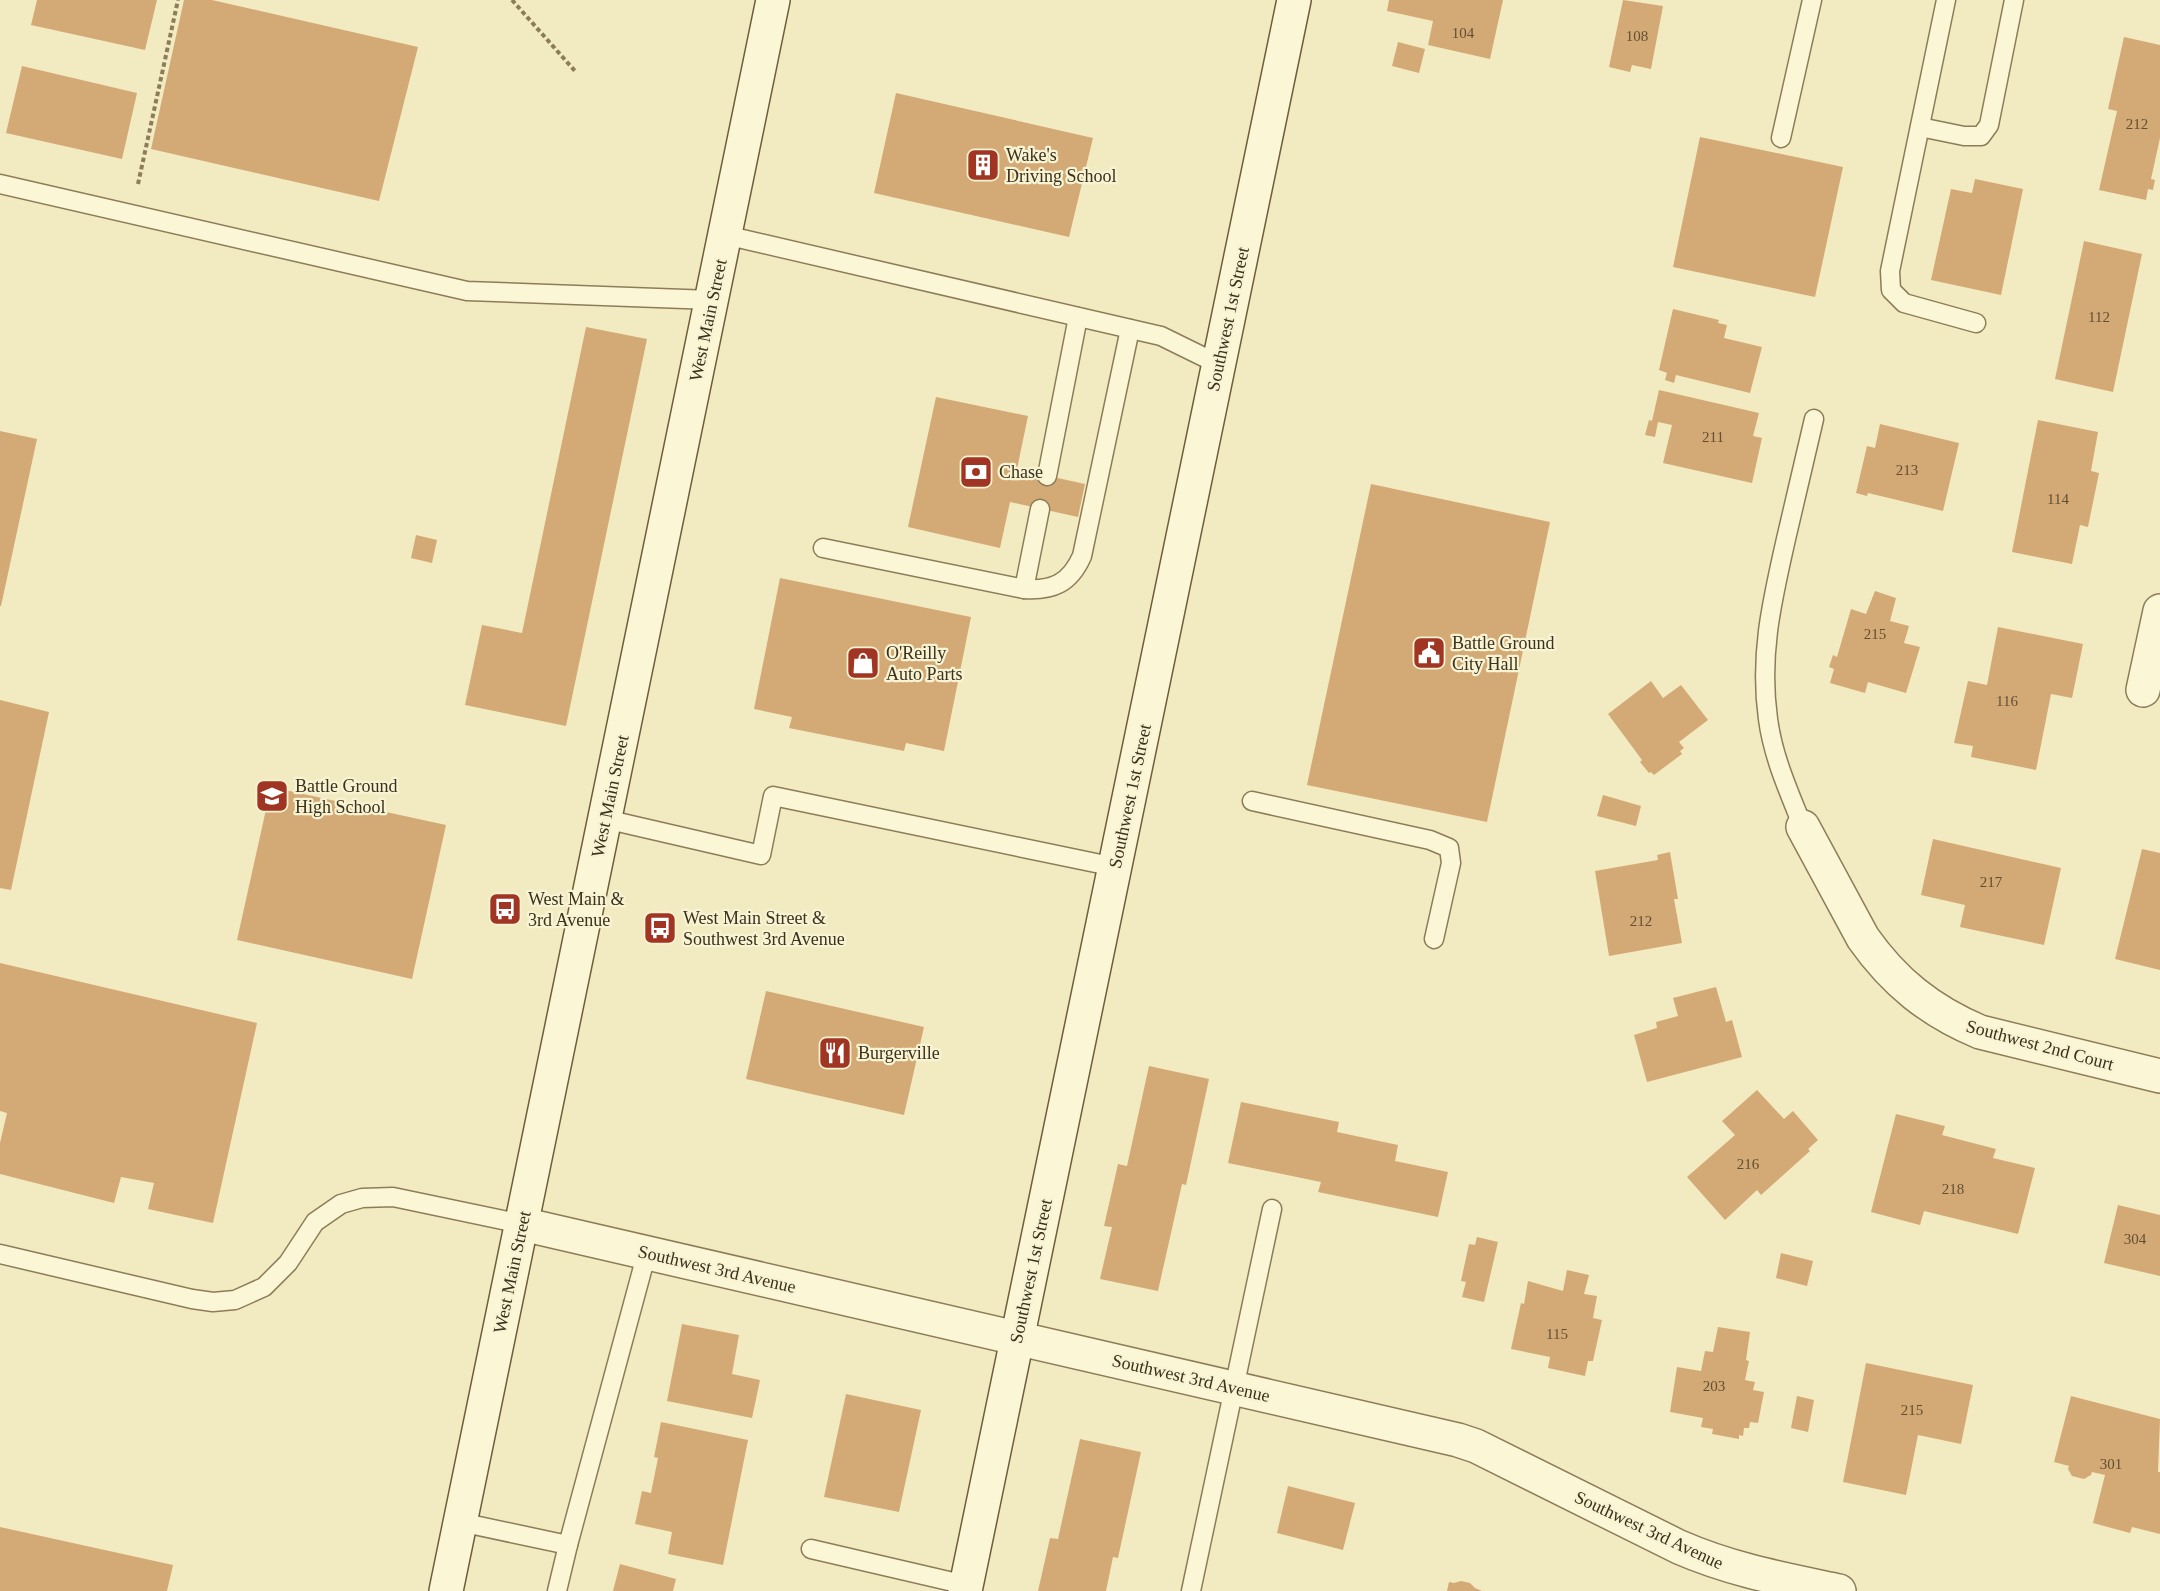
<svg xmlns="http://www.w3.org/2000/svg" width="2160" height="1591" font-family="Georgia,serif">
<rect width="100%" height="100%" fill="#f2ebc2"/>
<!-- building -->
<g fill="#d3aa75">
<polygon points="37,0 157,0 145,50 31,25"/>
<polygon points="184,0 212,0 418,47 379,201 151,149"/>
<polygon points="1389,0 1503,0 1490,59 1428,45 1433,21 1387,11"/>
<polygon points="1623,0 1663,6 1651,69 1632,65 1630,72 1609,67"/>
<polygon points="2124,37 2160,45 2160,138 2151,179 2155,180 2153,190 2148,189 2146,200 2099,190 2117,111 2108,109"/>
<polygon points="1398,42 1425,49 1419,73 1392,66"/>
<polygon points="22,66 137,93 122,159 6,133"/>
<polygon points="896,93 1093,138 1069,237 874,193"/>
<polygon points="1700,137 1843,167 1815,297 1673,267"/>
<polygon points="1975,179 2023,189 2001,295 1931,280 1951,189 1972,193"/>
<polygon points="2084,241 2142,254 2113,392 2055,379"/>
<polygon points="1673,309 1719,320 1718,323 1727,325 1724,338 1762,347 1750,393 1676,375 1674,383 1665,380 1667,373 1659,370"/>
<polygon points="586,327 647,339 566,726 465,705 482,625 522,633"/>
<polygon points="1659,390 1759,413 1753,436 1762,438 1752,483 1663,463 1672,425 1658,422 1655,437 1645,435 1649,420 1652,421"/>
<polygon points="936,397 1028,416 1017,469 1085,484 1078,517 1010,502 1000,548 908,527"/>
<polygon points="2038,420 2098,432 2091,471 2099,473 2088,527 2080,525 2072,564 2012,552"/>
<polygon points="1880,424 1959,443 1943,511 1868,493 1867,496 1856,493 1867,446 1875,448"/>
<polygon points="0,431 37,439 1,606 0,606"/>
<polygon points="1371,484 1550,522 1487,822 1307,785"/>
<polygon points="416,535 437,540 432,563 411,558"/>
<polygon points="780,578 971,617 944,751 906,743 904,751 789,728 792,717 754,709"/>
<polygon points="1875,591 1896,598 1890,621 1909,626 1904,643 1920,647 1906,693 1868,682 1865,693 1830,683 1834,669 1829,667 1833,655 1837,657 1851,609 1866,614"/>
<polygon points="1998,627 2083,644 2072,698 2051,694 2036,770 1971,757 1973,746 1954,743 1968,681 1987,685"/>
<polygon points="1651,681 1663,698 1681,685 1708,720 1679,742 1684,748 1680,751 1682,754 1654,775 1651,772 1649,773 1640,762 1642,760 1608,714"/>
<polygon points="0,700 49,712 11,890 0,888"/>
<polygon points="271,787 446,825 412,979 237,940"/>
<polygon points="1603,795 1641,806 1636,826 1597,816"/>
<polygon points="1933,839 2061,868 2044,945 1960,927 1965,905 1921,895"/>
<polygon points="2142,849 2160,853 2160,970 2115,959"/>
<polygon points="1670,852 1678,899 1674,899 1682,943 1609,956 1595,871 1658,860 1657,855"/>
<polygon points="0,963 257,1023 213,1223 148,1209 154,1183 121,1177 114,1203 0,1174 0,1143 7,1113 0,1111"/>
<polygon points="1716,987 1726,1022 1732,1020 1742,1057 1647,1082 1634,1035 1657,1028 1656,1022 1678,1016 1673,998"/>
<polygon points="766,991 924,1027 904,1115 746,1079"/>
<polygon points="1149,1066 1209,1079 1186,1185 1182,1184 1158,1291 1100,1279 1112,1227 1104,1226 1118,1164 1127,1166"/>
<polygon points="1757,1090 1784,1119 1793,1111 1818,1140 1808,1149 1810,1151 1761,1195 1757,1190 1725,1220 1687,1177 1735,1135 1722,1121"/>
<polygon points="1241,1102 1339,1122 1337,1132 1398,1145 1395,1161 1448,1172 1438,1217 1318,1192 1321,1182 1228,1163"/>
<polygon points="1896,1114 1945,1126 1942,1135 1996,1149 1993,1158 2035,1168 2018,1234 1924,1211 1920,1225 1871,1212"/>
<polygon points="2118,1205 2160,1215 2160,1276 2104,1263"/>
<polygon points="1477,1237 1498,1242 1484,1302 1462,1297 1466,1282 1461,1281 1469,1244 1475,1245"/>
<polygon points="1781,1253 1813,1261 1807,1286 1776,1278"/>
<polygon points="1567,1270 1589,1275 1584,1294 1597,1296 1593,1318 1602,1320 1593,1361 1588,1361 1585,1376 1548,1368 1550,1357 1511,1349 1521,1303 1524,1304 1528,1281 1563,1291"/>
<polygon points="682,1324 739,1335 732,1374 760,1380 752,1418 667,1401"/>
<polygon points="1718,1327 1750,1332 1746,1360 1749,1361 1745,1380 1755,1382 1753,1390 1764,1392 1758,1423 1750,1422 1749,1428 1744,1428 1743,1436 1739,1435 1739,1439 1712,1434 1713,1429 1701,1427 1703,1418 1670,1412 1677,1367 1701,1371 1705,1351 1713,1352"/>
<polygon points="1866,1363 1973,1385 1961,1444 1918,1435 1906,1495 1843,1482"/>
<polygon points="846,1394 921,1410 899,1512 824,1497"/>
<polygon points="1797,1396 1814,1400 1808,1432 1791,1428"/>
<polygon points="2071,1396 2160,1419 2158,1472 2160,1472 2160,1534 2132,1527 2130,1533 2093,1523 2105,1475 2092,1472 2091,1475 2084,1479 2072,1476 2068,1469 2069,1466 2054,1462"/>
<polygon points="661,1422 748,1440 723,1565 668,1554 672,1532 635,1524 642,1491 651,1493 658,1458 654,1457"/>
<polygon points="1080,1439 1141,1452 1118,1558 1113,1557 1106,1591 1038,1591 1050,1538 1058,1539"/>
<polygon points="1288,1486 1355,1503 1343,1550 1277,1533"/>
<polygon points="0,1527 173,1565 167,1591 0,1591"/>
<polygon points="620,1564 676,1579 673,1591 613,1591"/>
<polygon points="1461,1581 1470,1583 1475,1588 1482,1591 1447,1591 1449,1582 1454,1583"/>
</g>
<g fill="none" stroke-linecap="round" stroke-linejoin="round">
<!-- lane casing -->
<g stroke="#8d7c58" stroke-width="21">
<g id="lane">
<polyline points="1946,0 1890,271 1891,290 1904,303 1976,323"/>
<polyline points="1920,127 1964,136 1981,136 1989,125 2014,0"/>
<polyline points="1781,138 1812,0"/>
<polyline points="0,184 467,291 712,300"/>
<polyline points="725,235 1161,336 1218,364"/>
<polyline points="1047,476 1078,317"/>
<path d="M823 548 1024 589C1053 591 1070 583 1082 556L1130 329"/>
<polyline points="1024,589 1040,509"/>
<polyline points="1252,801 1430,840 1449,848 1451,863 1434,939"/>
<polyline points="605,819 761,855 773,796 1115,867"/>
<path d="M1803 827C1789 792 1773 757 1768 719 1759 655 1772 601 1786 539 1795 499 1805 459 1814 419"/>
<polyline points="0,1254 192,1299 213,1302 235,1300 264,1287 288,1263 315,1222 341,1204 362,1198 393,1197 522,1224"/>
<polyline points="460,1522 568,1545 647,1252"/>
<polyline points="811,1549 966,1585"/>
<polyline points="557,1591 568,1545"/>
<polyline points="1191,1591 1272,1209"/>
</g>
</g>
<!-- street casing -->
<g stroke="#8d7c58" stroke-width="36">
<g id="street">
<polyline points="2143,690 2160,611"/>
<path d="M1803 827 1863 938C1894 982 1930 1011 1980 1032L2160 1076"/>
<path d="M522 1224 1458 1440 1476 1446 1679 1547C1732 1570 1782 1579 1839 1591"/>
</g>
</g>
<!-- secondary casing -->
<g stroke="#6f5d3b" stroke-width="36">
<g id="secondary">
<polyline points="446,1591 773,0"/>
<polyline points="965,1591 1294,0"/>
</g>
</g>
<!-- path -->
<g stroke="#8d7c58" stroke-width="4" stroke-dasharray="4.5 3" stroke-linecap="butt">
<polyline points="512,0 575,71"/>
<polyline points="138,184 178,0"/>
</g>
<!-- lane -->
<use href="#lane" stroke="#fbf6d6" stroke-width="18"/>
<!-- street -->
<use href="#street" stroke="#fbf6d6" stroke-width="33"/>
<!-- secondary -->
<use href="#secondary" stroke="#fbf6d6" stroke-width="33"/>
</g>
<!-- icons -->
<defs>
<g id="building-square" transform="scale(1.725)"><rect x="-9" y="-9" width="18" height="18" rx="4" fill="#a13523" stroke="#f8f3d3"/><path d="M-4-6H4V6H1V3H-1V6H-4ZM-2.5-4.3h1.7v1.8h-1.7ZM.8-4.3h1.7v1.8H.8ZM-2.5-1h1.7V.8h-1.7ZM.8-1h1.7V.8H.8Z" fill="#fff"/></g>
<g id="bank-square" transform="scale(1.725)"><rect x="-9" y="-9" width="18" height="18" rx="4" fill="#a13523" stroke="#f8f3d3"/><path d="M-6-4H6V4H-6ZM0-2.3a2.3 2.3 0 1 0 0 4.6a2.3 2.3 0 1 0 0-4.6Z" fill="#fff"/></g>
<g id="civic-square" transform="scale(1.725)"><rect x="-9" y="-9" width="18" height="18" rx="4" fill="#a13523" stroke="#f8f3d3"/><path d="M-.6-6.5H3V-4.5H.6V-3L4-1V1h2V6H-6V1h2V-1L-.6-3ZM-1.2 2.5V6h2.4V2.5Z" fill="#fff"/></g>
<g id="shop-square" transform="scale(1.725)"><rect x="-9" y="-9" width="18" height="18" rx="4" fill="#a13523" stroke="#f8f3d3"/><path d="M-5-2.5h2.3a2.7 3.5 0 0 1 5.4 0H5L5.5 6h-11ZM-1.5-2.5h3a1.5 2.3 0 0 0-3 0Z" fill="#fff"/></g>
<g id="school-square" transform="scale(1.725)"><rect x="-9" y="-9" width="18" height="18" rx="4" fill="#a13523" stroke="#f8f3d3"/><path d="M0-5L7-2L0 1L-7-2ZM-4 1L0 2.5L4 1V4Q0 6-4 4Z" fill="#fff"/></g>
<g id="bus-square" transform="scale(1.725)"><rect x="-9" y="-9" width="18" height="18" rx="4" fill="#a13523" stroke="#f8f3d3"/><path d="M-5-6H5V4H4V6H2V4H-2V6H-4V4H-5ZM-3.5-4V0h7V-4ZM-3.5 1.2v1.5H-2V1.2ZM2 1.2v1.5H3.5V1.2Z" fill="#fff"/></g>
<g id="restaurant-square" transform="scale(1.725)"><rect x="-9" y="-9" width="18" height="18" rx="4" fill="#a13523" stroke="#f8f3d3"/><path d="M-5-6h1v4h1v-4h1v4h1v-4h1v5L-1.5 .5V6h-2V.5L-5-1ZM5-6V6H3V1.5H1.5Q1.5-4 5-6Z" fill="#fff"/></g>
</defs>
<g fill-rule="evenodd">
<use href="#building-square" x="983" y="165"/>
<use href="#bank-square" x="976" y="472"/>
<use href="#civic-square" x="1429" y="653"/>
<use href="#shop-square" x="863" y="663"/>
<use href="#school-square" x="272" y="796"/>
<use href="#bus-square" x="505" y="909"/>
<use href="#bus-square" x="660" y="928"/>
<use href="#restaurant-square" x="835" y="1053"/>
</g>
<g text-anchor="middle" stroke-width="4.5" stroke-linejoin="round" paint-order="stroke">
<!-- number labels -->
<g font-size="15" fill="#624f33">
<text x="1463" y="38">104</text>
<text x="1637" y="41">108</text>
<text x="2137" y="129">212</text>
<text x="2099" y="322">112</text>
<text x="1713" y="442">211</text>
<text x="1907" y="475">213</text>
<text x="2058" y="504">114</text>
<text x="1875" y="639">215</text>
<text x="2007" y="706">116</text>
<text x="1991" y="887">217</text>
<text x="1641" y="926">212</text>
<text x="1748" y="1169">216</text>
<text x="1953" y="1194">218</text>
<text x="2135" y="1244">304</text>
<text x="1557" y="1339">115</text>
<text x="1714" y="1391">203</text>
<text x="1912" y="1415">215</text>
<text x="2111" y="1469">301</text>
</g>
<!-- poi labels -->
<g font-size="18" fill="#3c311d" stroke="#f8f3d3" text-anchor="start">
<text x="1006" y="161">Wake's<tspan x="1006" dy="21">Driving School</tspan></text>
<text x="999" y="478">Chase</text>
<text x="1452" y="649">Battle Ground<tspan x="1452" dy="21">City Hall</tspan></text>
<text x="886" y="659">O'Reilly<tspan x="886" dy="21">Auto Parts</tspan></text>
<text x="295" y="792">Battle Ground<tspan x="295" dy="21">High School</tspan></text>
<text x="528" y="905">West Main &amp;<tspan x="528" dy="21">3rd Avenue</tspan></text>
<text x="683" y="924">West Main Street &amp;<tspan x="683" dy="21">Southwest 3rd Avenue</tspan></text>
<text x="858" y="1059">Burgerville</text>
</g>
<!-- street labels -->
<g font-size="18" fill="#3c311d" stroke="#f8f3d3">
<text transform="translate(1228 319) rotate(-78)" y="6">Southwest 1st Street</text>
<text transform="translate(708 320) rotate(-78)" y="6">West Main Street</text>
<text transform="translate(610 796) rotate(-78)" y="6">West Main Street</text>
<text transform="translate(1130 796) rotate(-78)" y="6">Southwest 1st Street</text>
<text transform="translate(2040 1045) rotate(15)" y="6">Southwest 2nd Court</text>
<text transform="translate(717 1269) rotate(13)" y="6">Southwest 3rd Avenue</text>
<text transform="translate(1031 1271) rotate(-78)" y="6">Southwest 1st Street</text>
<text transform="translate(512 1272) rotate(-78)" y="6">West Main Street</text>
<text transform="translate(1191 1378) rotate(13)" y="6">Southwest 3rd Avenue</text>
<text transform="translate(1649 1530) rotate(25)" y="6">Southwest 3rd Avenue</text>
</g>
</g>
</svg>
